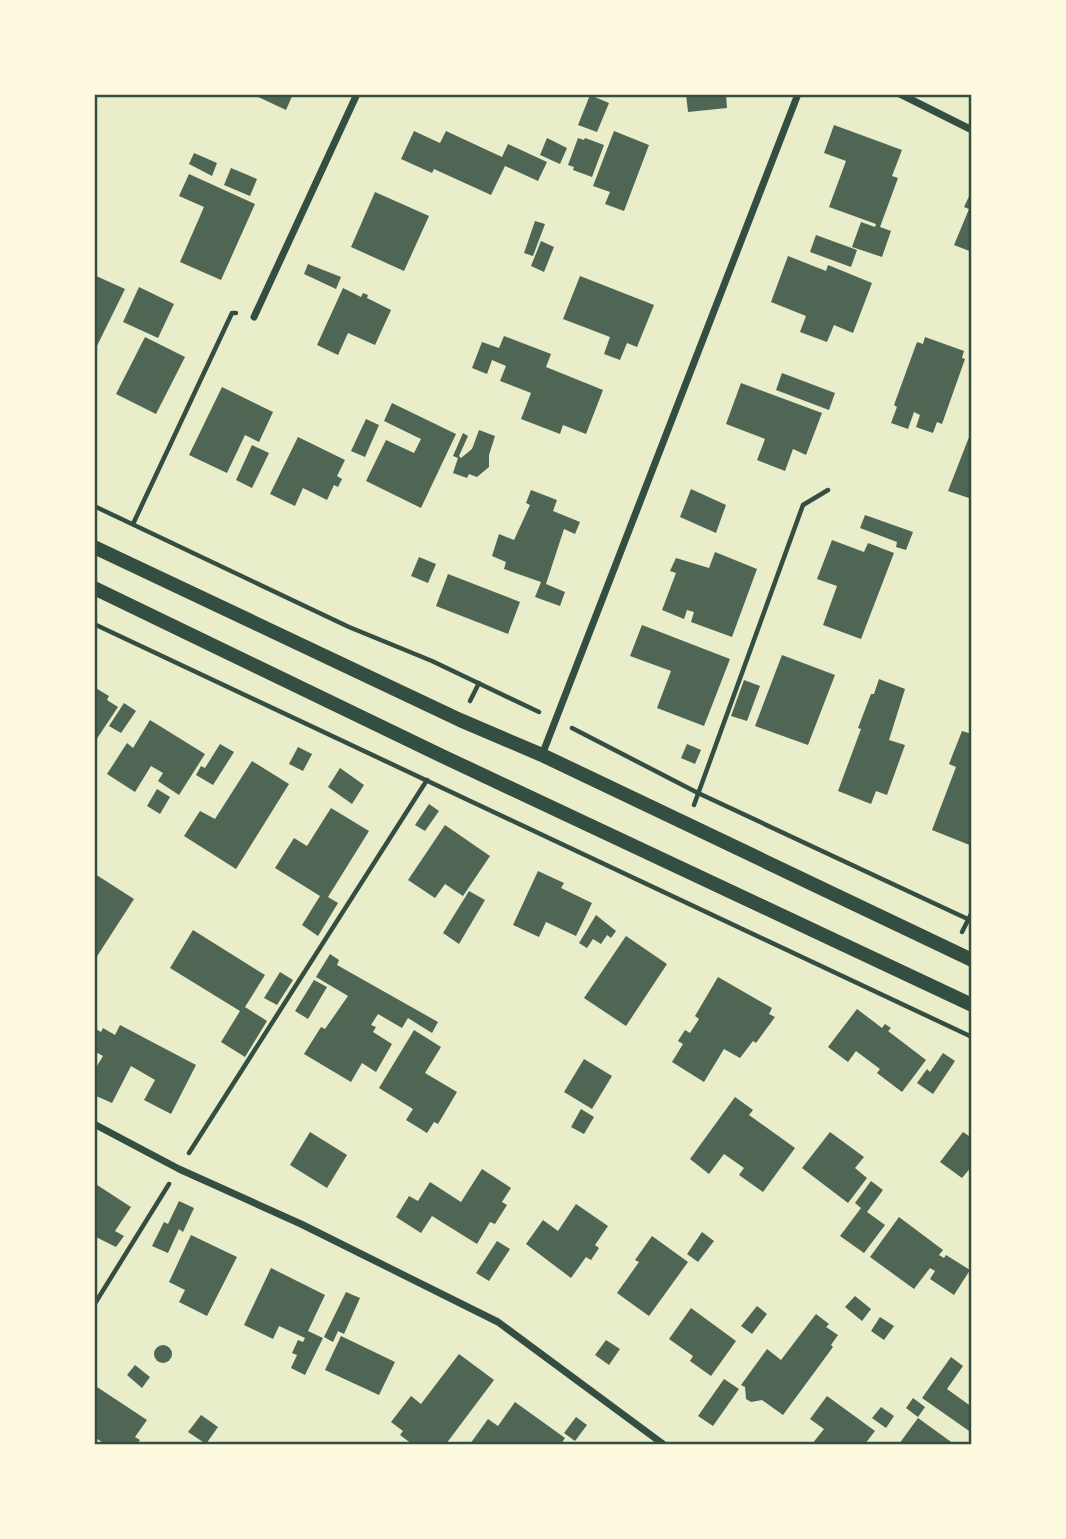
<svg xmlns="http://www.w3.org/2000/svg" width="1066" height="1539" font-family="'DejaVu Sans',sans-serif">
<rect width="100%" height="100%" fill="#e9edc9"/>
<!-- building -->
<g fill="#4f6655">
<polygon points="252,94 293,94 286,110"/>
<polygon points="686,94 726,94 727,108 688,112"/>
<polygon points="590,95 609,103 597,132 578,125"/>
<polygon points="834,125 902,150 892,176 898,178 880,227 891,231 882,257 852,247 861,222 875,227 876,224 829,207 846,161 824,153"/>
<polygon points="414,131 440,143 446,131 502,157 508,144 547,162 538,181 505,166 491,195 434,169 432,173 401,159"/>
<polygon points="614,131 649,145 624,211 605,204 610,192 593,186"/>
<polygon points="547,138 567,148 560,164 540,155"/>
<polygon points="578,138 584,140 585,138 604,145 592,177 573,170 574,167 568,165"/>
<polygon points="194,153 217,163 212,176 189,164"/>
<polygon points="231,168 257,179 250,196 224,185"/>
<polygon points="189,174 255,204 221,280 180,262 204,207 179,196"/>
<polygon points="972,190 972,252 954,245 969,209 964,207"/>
<polygon points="375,192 429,216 404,271 351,247"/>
<polygon points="535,221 545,224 533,256 524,253"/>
<polygon points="816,235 857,250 851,267 810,252"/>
<polygon points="541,241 554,247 544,272 531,266"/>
<polygon points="788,256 826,271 828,265 872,283 853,333 834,325 827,342 800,332 806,316 771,302"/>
<polygon points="308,264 341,277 336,289 304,274"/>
<polygon points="94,275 125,289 94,352"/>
<polygon points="580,276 654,305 637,347 627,343 620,360 604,354 610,337 563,319"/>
<polygon points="139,287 174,304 158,338 123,322"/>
<polygon points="343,288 361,297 363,293 368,295 367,298 391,310 375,345 348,333 338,355 317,345"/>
<polygon points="504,336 551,354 546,367 603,390 586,434 563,425 560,434 521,419 531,393 500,381 506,366 492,360 487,374 472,368 482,342 499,348"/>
<polygon points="145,337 185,357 156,414 116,394"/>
<polygon points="925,337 964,351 962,358 965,359 942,424 937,422 933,433 916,427 920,415 914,412 908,429 891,423 897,407 894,405 917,342 923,344"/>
<polygon points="782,373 835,393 829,410 776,390"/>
<polygon points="741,383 822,413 806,455 793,449 785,471 757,460 765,439 726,424"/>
<polygon points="222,387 273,412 259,442 245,435 227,473 189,455"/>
<polygon points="392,403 456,434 421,508 366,481 386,440 414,453 421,439 384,421"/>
<polygon points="366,419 379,425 365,457 351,451"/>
<polygon points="479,430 495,436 489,455 489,467 477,477 469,474 467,478 453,473 458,458 453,456 463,433 468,436 459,456 461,458 472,449"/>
<polygon points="971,432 972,432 972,499 948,491"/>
<polygon points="298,437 345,460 337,476 342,479 338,487 334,485 327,500 303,488 295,506 270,494"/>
<polygon points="252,445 269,453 252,488 236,480"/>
<polygon points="691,489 726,505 716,533 680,517"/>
<polygon points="531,490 557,500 553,511 580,522 575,534 564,529 546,584 565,592 560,606 535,597 541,582 504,569 506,562 492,556 499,534 514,540 530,505 526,503"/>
<polygon points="865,515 913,532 906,550 896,547 897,542 860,528"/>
<polygon points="832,540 864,552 868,543 894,553 861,639 823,625 837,586 817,579"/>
<polygon points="715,552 757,569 732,637 691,622 694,612 687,610 684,619 662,610 676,573 670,571 676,558 709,568"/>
<polygon points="419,557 436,564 428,583 411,576"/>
<polygon points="448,574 520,602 508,634 436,606"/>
<polygon points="642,625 730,659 704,726 657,708 671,671 630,656"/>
<polygon points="782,655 835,675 808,745 755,726"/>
<polygon points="879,679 905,689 889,740 905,745 887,795 876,791 871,804 838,791 861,729 858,728 871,694 874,694"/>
<polygon points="744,680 760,686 747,721 731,716"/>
<polygon points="94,687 109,696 107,700 118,707 94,743"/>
<polygon points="124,703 136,711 121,733 109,726"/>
<polygon points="150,720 205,754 179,795 158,781 163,773 151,766 135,792 107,774 127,743 133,748"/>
<polygon points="962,731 972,734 972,846 932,830 956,767 949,764"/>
<polygon points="220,744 234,752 213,785 196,775 201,766 205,768"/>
<polygon points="687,744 701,750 695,764 681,758"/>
<polygon points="298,747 312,754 303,771 289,764"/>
<polygon points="252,761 289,784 236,869 184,836 200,811 215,819"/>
<polygon points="340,768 364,785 352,804 328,787"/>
<polygon points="157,789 170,797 160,814 147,806"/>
<polygon points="429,804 439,811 425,831 415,825"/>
<polygon points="331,808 369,831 328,897 338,903 318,936 302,925 320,896 275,868 294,838 307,846"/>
<polygon points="445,825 490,856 463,896 445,884 435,898 408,880"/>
<polygon points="538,871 564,883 561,888 592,903 576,936 546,922 539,937 513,925"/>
<polygon points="95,874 134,899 94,961 94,876"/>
<polygon points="469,891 485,900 459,944 443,933"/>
<polygon points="596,915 616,931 611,938 607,935 601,944 593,939 587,948 579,943"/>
<polygon points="193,930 265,975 245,1007 267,1021 245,1057 221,1042 240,1011 170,968"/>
<polygon points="626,936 667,964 626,1026 584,998"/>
<polygon points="330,954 339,960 337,965 438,1022 432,1033 408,1018 402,1028 378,1014 371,1025 376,1027 373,1032 392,1044 376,1072 362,1063 351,1082 304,1054 321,1027 325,1029 348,996 316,977"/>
<polygon points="280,972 293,980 277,1005 264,998"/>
<polygon points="718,977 772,1008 769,1014 775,1017 756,1043 753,1041 740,1058 724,1049 704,1082 672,1062 683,1044 678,1041 685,1030 690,1033 699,1019 695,1016"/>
<polygon points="314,980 327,987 308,1019 295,1011"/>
<polygon points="857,1009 882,1028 885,1024 891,1028 888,1031 926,1060 902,1092 877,1073 880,1069 856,1051 848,1062 828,1047"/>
<polygon points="120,1025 196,1065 171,1114 144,1100 155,1080 131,1066 112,1103 94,1095 94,1071 103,1056 94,1051 94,1028 101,1032 103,1028 115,1035"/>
<polygon points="414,1030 441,1047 425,1073 457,1092 438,1124 434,1122 427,1133 406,1120 413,1109 379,1088"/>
<polygon points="943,1053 955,1061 933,1094 917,1083 927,1069 930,1072"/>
<polygon points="584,1059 612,1076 592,1109 564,1092"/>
<polygon points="735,1097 753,1110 749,1115 795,1148 763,1192 739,1175 744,1168 724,1154 709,1174 690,1159"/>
<polygon points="581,1109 594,1117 584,1134 571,1127"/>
<polygon points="310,1132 347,1155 327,1188 290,1165"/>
<polygon points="830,1132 864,1157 855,1168 867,1178 848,1203 802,1168"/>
<polygon points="963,1132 972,1138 972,1166 962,1178 940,1162"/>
<polygon points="482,1169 511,1188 502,1202 507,1205 495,1224 490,1222 477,1244 432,1216 421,1233 396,1217 409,1196 418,1201 430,1182 461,1202"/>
<polygon points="871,1181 883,1190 867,1212 885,1225 864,1253 840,1236 861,1208 855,1203"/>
<polygon points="94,1183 131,1207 115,1231 124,1236 116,1247 94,1236"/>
<polygon points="179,1201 194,1208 183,1232 179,1229 168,1253 152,1246 164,1222 168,1224"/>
<polygon points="576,1204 608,1226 595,1245 599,1248 591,1260 586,1257 571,1278 526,1244 543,1220 558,1231"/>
<polygon points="899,1217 943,1250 939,1255 944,1258 946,1255 970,1270 954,1295 930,1279 935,1271 930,1268 914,1289 870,1257"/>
<polygon points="702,1232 714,1241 698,1262 687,1254"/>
<polygon points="191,1235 237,1257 207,1316 179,1302 185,1290 169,1282"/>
<polygon points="652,1236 688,1262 649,1316 617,1293 639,1262 635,1260"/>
<polygon points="497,1241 510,1249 489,1281 476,1273"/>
<polygon points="271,1268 325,1295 308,1331 323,1338 305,1375 291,1368 297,1355 292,1353 298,1340 303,1342 305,1338 279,1326 273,1339 244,1325"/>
<polygon points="346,1292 360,1298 344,1334 338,1331 333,1342 324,1337"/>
<polygon points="855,1296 871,1309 862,1321 845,1307"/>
<polygon points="757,1306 767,1314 752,1334 741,1326"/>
<polygon points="691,1308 736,1341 711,1376 690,1361 693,1356 669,1339"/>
<polygon points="816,1314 829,1324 826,1327 838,1335 831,1345 833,1347 783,1415 762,1400 751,1402 746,1399 745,1387 741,1385 767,1349 781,1360"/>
<polygon points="880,1317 894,1326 884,1340 871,1331"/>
<polygon points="341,1336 395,1362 379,1395 325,1370"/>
<polygon points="606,1340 620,1349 609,1365 595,1355"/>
<circle cx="163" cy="1354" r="9"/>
<polygon points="459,1354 494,1380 446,1444 412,1444 400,1435 403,1431 391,1422 411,1396 421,1404"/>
<polygon points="951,1357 963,1366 947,1389 972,1407 972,1433 922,1398"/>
<polygon points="135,1365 150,1377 142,1388 127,1375"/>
<polygon points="724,1379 739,1389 713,1426 698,1416"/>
<polygon points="94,1385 147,1420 135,1437 140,1440 137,1444 105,1444 94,1437"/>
<polygon points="827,1396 875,1431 865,1444 812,1444 824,1429 810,1419"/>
<polygon points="913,1398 925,1407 918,1417 906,1408"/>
<polygon points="515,1402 565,1438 561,1444 493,1444 489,1442 488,1444 470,1444 488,1419 498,1426"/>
<polygon points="881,1407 894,1416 886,1428 872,1418"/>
<polygon points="201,1415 218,1427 206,1444 188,1432"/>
<polygon points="576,1417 587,1425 575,1441 564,1433"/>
<polygon points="918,1418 954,1444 899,1444"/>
</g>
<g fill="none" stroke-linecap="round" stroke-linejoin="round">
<!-- path -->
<g stroke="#344e41" stroke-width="4.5">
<polyline points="94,506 349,627 432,661 539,712"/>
<polyline points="133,524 232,313 236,313"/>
<polyline points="94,624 972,1037"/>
<polyline points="470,701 479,683"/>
<polyline points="572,728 698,793 972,921"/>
<polyline points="694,805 803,505 828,490"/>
<polyline points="962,932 972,912"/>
<polyline points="189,1153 427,780"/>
<polyline points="94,1305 169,1184"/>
</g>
<!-- minor -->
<g stroke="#344e41" stroke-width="7">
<polyline points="900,94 972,130"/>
<polyline points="254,317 357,94"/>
<polyline points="542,755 798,94"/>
<polyline points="94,1124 179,1169 301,1224 498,1322 663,1444"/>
</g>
<!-- secondary -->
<g stroke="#344e41" stroke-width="14">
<polyline points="94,547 460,720 542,755 972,960"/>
<polyline points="94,588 442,756 972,1005"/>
</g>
</g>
<!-- border -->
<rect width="1066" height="1539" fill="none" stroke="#fefae0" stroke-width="192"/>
<rect x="96" y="96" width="874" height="1347" fill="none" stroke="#344e41" stroke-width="2.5"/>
</svg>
